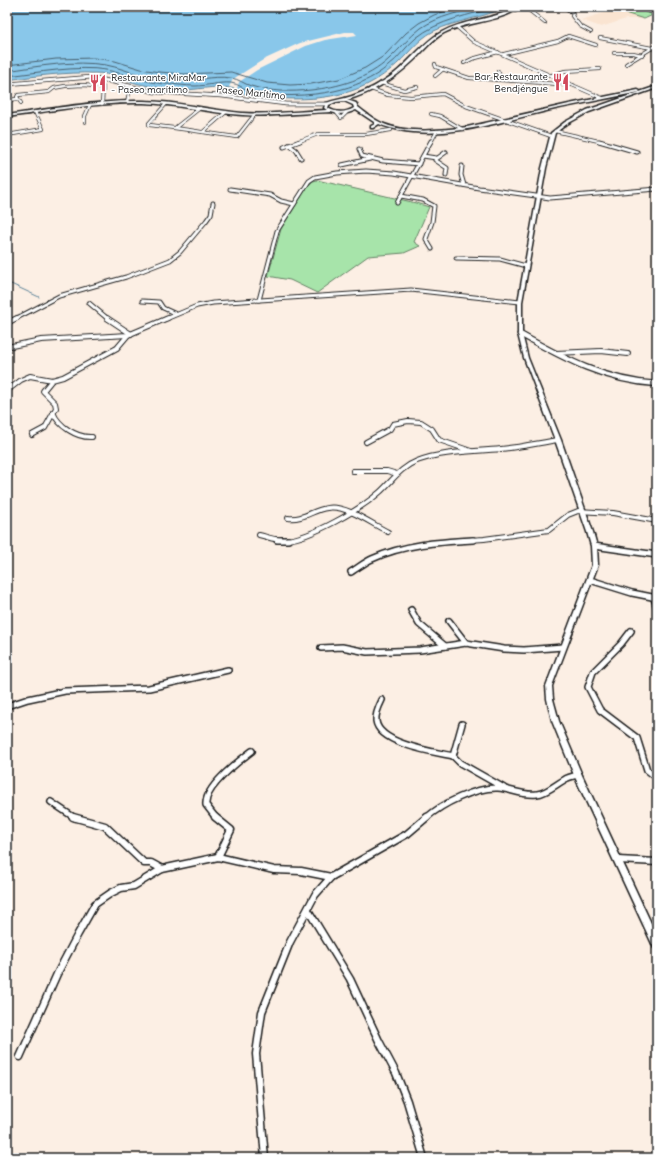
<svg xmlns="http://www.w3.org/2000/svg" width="664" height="1165" font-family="Delius,sans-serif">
<rect width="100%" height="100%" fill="#fcefe4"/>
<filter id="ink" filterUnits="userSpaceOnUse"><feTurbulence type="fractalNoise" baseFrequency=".025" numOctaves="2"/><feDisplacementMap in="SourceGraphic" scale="8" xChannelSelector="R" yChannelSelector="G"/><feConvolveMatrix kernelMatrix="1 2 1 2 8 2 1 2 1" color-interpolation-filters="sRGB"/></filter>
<g filter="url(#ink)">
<!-- built -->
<polygon fill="#fae4d1" points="602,7 634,7 655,14 644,19 626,19 601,27 581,20 607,12 607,10"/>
<!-- green -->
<g fill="#a7e4aa" stroke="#628063">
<polygon points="629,7 655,14 644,19 618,11"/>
<polygon points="317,180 416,203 429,207 414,242 420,246 404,253 368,256 317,293 290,280 268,276 281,229 308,186 313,181"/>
</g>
<!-- water -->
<path fill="#89c7ea" stroke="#5d8398" d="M7 7H506C483 18 457 20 434 31 416 40 407 57 391 69 351 103 296 102 246 95 230 81 202 90 182 90 167 89 153 87 139 84 124 80 111 73 95 73 66 72 36 76 7 80Z"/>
<!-- pier -->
<polygon fill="#fcefe4" points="345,32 354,32 357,35 325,40 306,46 257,70 239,82 237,89 229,87 233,79 263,60 300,43"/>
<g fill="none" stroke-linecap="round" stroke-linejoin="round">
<!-- shore -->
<g stroke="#48606e" stroke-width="1">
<polyline points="7,65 56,59 94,58 115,61 141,69 159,72 184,74 231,72 267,83 290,85 311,84 339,79 365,68 384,56 406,33 419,23 434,15 457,7"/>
<path d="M7 71C39 66 74 60 106 65 118 67 129 72 141 75 152 78 163 79 174 80 193 82 212 75 231 78 239 79 244 84 251 86 270 92 292 92 311 90 338 87 368 79 389 59 400 49 409 37 421 28 439 16 460 12 481 7"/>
<path d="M7 76C35 73 79 65 106 70 126 74 144 82 165 84 175 84 185 86 195 86 207 86 219 82 231 83 239 84 243 89 250 91 273 98 311 96 334 91 353 87 373 79 388 66 399 58 406 46 416 38 438 20 470 15 497 7"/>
</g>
<!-- stream -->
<polyline stroke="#5d8398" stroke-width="1" points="7,284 11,284 39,297"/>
<!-- minor-far4 casing -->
<g stroke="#1c1c1c" stroke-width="4">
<g id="minor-far4">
<polyline points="636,7 657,14"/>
<polyline points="518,8 532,10 580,7"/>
<polyline points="566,8 573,13 572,16 580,26 591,32"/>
<polyline points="530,11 545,23"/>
<polyline points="457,27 474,42 602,98"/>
<polyline points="600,38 657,49"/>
<polyline points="614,53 633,53 642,55"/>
<polyline points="504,54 558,41 568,36 596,45"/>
<polyline points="464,63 472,59 498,52"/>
<polyline points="435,64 436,67 469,78 573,85"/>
<polyline points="626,64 657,45"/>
<polyline points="552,75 565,71 600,69"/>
<polyline points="435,76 442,70"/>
<polyline points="497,80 500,76 498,71"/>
<polyline points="381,83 404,90 417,87"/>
<polyline points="371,89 388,95 411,97 443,94 466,106 551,136"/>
<polyline points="7,100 18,99"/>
<polyline points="127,102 129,93 136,88"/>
<polyline points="21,103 17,97 18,95 49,92 54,88 65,86 83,85 103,87 102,104"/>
<path d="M166 104 149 123V125C178 128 207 133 237 137L255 114"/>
<polyline points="336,112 341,118 347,112"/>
<polyline points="431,114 440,116 462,129"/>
<polyline points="85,122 85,116 90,105"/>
<polyline points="7,127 11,135"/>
<polyline points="176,127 200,108"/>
<polyline points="555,131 603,142"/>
<polyline points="203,132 226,112"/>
<polyline points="7,135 43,129 35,112"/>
<polyline points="297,142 318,134 366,134 391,130"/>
<polyline points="431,142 437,131"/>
</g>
</g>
<!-- minor-far3 casing -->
<g stroke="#1c1c1c" stroke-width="5">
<g id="minor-far3">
<polyline points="599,141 637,152"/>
<polyline points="289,145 296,150 301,158"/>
<polyline points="284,147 300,141"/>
<polyline points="359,149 362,156 383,161 419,164"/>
<polyline points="446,152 435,160 447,168 446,175"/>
<polyline points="423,156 436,158"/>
<polyline points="342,165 370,159"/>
<polyline points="462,166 461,175 464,185"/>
<polyline points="230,189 270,195 281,201 294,204"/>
<polyline points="401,196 423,200 434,206 432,222 426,239 432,249"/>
<polyline points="397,203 431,141"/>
<polyline points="456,258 500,259 526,266"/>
<polyline points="259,300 277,231 309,181 315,177 337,173 366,171 394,173 479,188 550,198 657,189"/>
<polyline points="142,301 159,302 163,308 176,314"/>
<polyline points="89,303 108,319"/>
<polyline points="15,319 59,296 126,277 170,260 180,252 206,221 211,214 213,203"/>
<polyline points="166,319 197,306 213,303 411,290 520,302"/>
</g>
</g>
<!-- minor-far2 casing -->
<g stroke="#1c1c1c" stroke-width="6">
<g id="minor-far2">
<polyline points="107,318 131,334"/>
<polyline points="7,323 17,318"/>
<polyline points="7,347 41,340 128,335 168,318"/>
<polyline points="556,353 601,351 628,354"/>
<polyline points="7,391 21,380 30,376 52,380 63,377 117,348 128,335"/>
<path d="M53 412C58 426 77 438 92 437"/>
<polyline points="32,435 45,428 56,408 55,403 43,391 52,380"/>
<polyline points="366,442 390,429 393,424 408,421 421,422 432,429 439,440 471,451"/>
<polyline points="353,471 387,471 397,474"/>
<path d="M288 518C303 520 313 510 327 508 345 504 372 524 388 532"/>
<path d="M259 535C268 537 277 541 286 540 311 538 361 509 380 492 392 481 401 467 417 461 443 451 473 452 501 449 520 447 539 443 558 440"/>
<polyline points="455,541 484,539 549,530 568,515 578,511 613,513 657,521"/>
</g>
</g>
<!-- minor-far1 casing -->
<g stroke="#1c1c1c" stroke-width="8">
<g id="minor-far1">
<polyline points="277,540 288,540"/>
<polyline points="594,546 657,555"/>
<path d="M351 572C358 568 365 562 372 559 405 544 438 542 473 540"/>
<polyline points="590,580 632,593 657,598"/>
<polyline points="654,598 657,608"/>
<polyline points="411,610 419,624 445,646"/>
<polyline points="449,621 466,643"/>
<polyline points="631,631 621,644 593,672 588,687 600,710 637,738 647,770 657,778"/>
<polyline points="321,648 342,647 367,652 420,650 466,643 504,649 524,650 563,647"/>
<path d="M382 700C379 706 375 714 376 721 379 744 434 752 453 756"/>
<polyline points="7,706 28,699 65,691 149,688 228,670"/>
<polyline points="462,724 453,756 460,763 504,788"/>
<polyline points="51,802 75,818"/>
<path d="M216 818 206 805C204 787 239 761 252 751"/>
<path d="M426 818C442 804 475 787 498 788 511 789 523 796 537 794 547 793 555 785 564 780 568 777 573 776 578 775"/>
</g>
</g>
<!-- minor casing -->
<g stroke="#1c1c1c" stroke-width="9">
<g id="minor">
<polyline points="73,817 105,826 144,863 151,863 162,869"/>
<polyline points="215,817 231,830 218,857"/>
<polyline points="618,860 657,862"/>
<polyline points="308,910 350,979 379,1041 396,1073 407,1101 424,1158"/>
<polyline points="20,1057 57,974 78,934 95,904 111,893 121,888 134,886 162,869 218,857 274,870 301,871 331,877"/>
<polyline points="265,1158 256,1054 262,1012 290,942 315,895 331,877 407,834 427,817"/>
</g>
</g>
<!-- tertiary-far1 casing -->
<g stroke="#1c1c1c" stroke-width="4.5">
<polyline id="tertiary-far1" points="7,84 92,77 155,92 222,96 286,104 327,104"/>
</g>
<!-- tertiary casing -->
<g stroke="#1c1c1c" stroke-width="7">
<path id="tertiary" d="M520 334C565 359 605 381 657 384"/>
</g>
<!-- secondary casing -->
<g stroke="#1c1c1c" stroke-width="3">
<g id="secondary">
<path d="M518 7H521C499 23 468 21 444 33 431 40 423 52 412 62 394 79 372 93 347 100L356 103 358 107C366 113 374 120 384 124 409 134 442 130 467 127L569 104 638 90 640 91 639 92C611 98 583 103 555 109 506 120 450 140 399 130 392 128 385 127 379 124L373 128H371V126L375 124 374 122 356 110C348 114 340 115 331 112 301 113 272 117 243 115 209 113 176 104 143 103 98 102 52 111 7 117V115C52 109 97 100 143 101 176 101 209 110 242 113 270 115 299 111 327 110L324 108 326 103C334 100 343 99 352 96 367 91 382 83 395 73 410 61 424 42 440 33 464 19 493 20 518 7ZM344 101 353 105 354 108C345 113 336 113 328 108L329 105 336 102Z"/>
<polygon points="657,86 657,88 589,112 567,124 555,133 546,168 522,302 522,334 528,358 561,440 593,532 597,546 598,565 552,686 553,699 559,721 582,775 657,936 657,949 654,948 574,775 552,721 547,699 546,686 592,565 591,546 587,532 555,440 524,358 518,334 518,302 542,168 551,133 565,122 587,110"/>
</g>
</g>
<!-- minor-far4 -->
<use href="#minor-far4" stroke="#fff" stroke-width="2.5"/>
<!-- minor-far3 -->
<use href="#minor-far3" stroke="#fff" stroke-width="3"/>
<!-- minor-far2 -->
<use href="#minor-far2" stroke="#fff" stroke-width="4"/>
<!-- minor-far1 -->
<use href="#minor-far1" stroke="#fff" stroke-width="5"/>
<!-- minor -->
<use href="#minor" stroke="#fff" stroke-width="6"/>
<!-- tertiary-far1 -->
<use href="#tertiary-far1" stroke="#fff" stroke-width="3"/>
<!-- tertiary -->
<use href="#tertiary" stroke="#fff" stroke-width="4.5"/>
<!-- secondary -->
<use href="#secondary" fill="#fff" fill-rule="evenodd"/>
</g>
</g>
<!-- icons -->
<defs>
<g id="restaurant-bare" transform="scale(1.38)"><path d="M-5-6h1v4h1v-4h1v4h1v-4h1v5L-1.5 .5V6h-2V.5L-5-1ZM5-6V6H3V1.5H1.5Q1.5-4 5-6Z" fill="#d1495b" stroke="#fff" stroke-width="2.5" paint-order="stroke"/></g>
</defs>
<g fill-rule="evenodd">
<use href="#restaurant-bare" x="561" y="82"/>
<use href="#restaurant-bare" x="98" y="83"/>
</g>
<g text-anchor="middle" stroke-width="3" stroke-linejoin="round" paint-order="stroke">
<!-- far-poi labels -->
<g font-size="10" fill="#1c1c1c" stroke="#fff" text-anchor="end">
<text x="548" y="80">Bar Restaurante<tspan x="548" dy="12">Bendjéngue</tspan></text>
<text x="111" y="81" text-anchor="start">Restaurante MiraMar<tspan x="111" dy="12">- Paseo marítimo</tspan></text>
</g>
<!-- far-street labels -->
<g font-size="10" fill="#1c1c1c" stroke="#fff">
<text transform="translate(251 92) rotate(6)" y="4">Paseo Marítimo</text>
</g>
</g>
<!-- margin -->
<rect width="664" height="1165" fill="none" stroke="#fff" stroke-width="24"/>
<rect x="12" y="12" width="640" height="1141" fill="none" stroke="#1c1c1c" stroke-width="1.5" filter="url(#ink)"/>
</svg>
